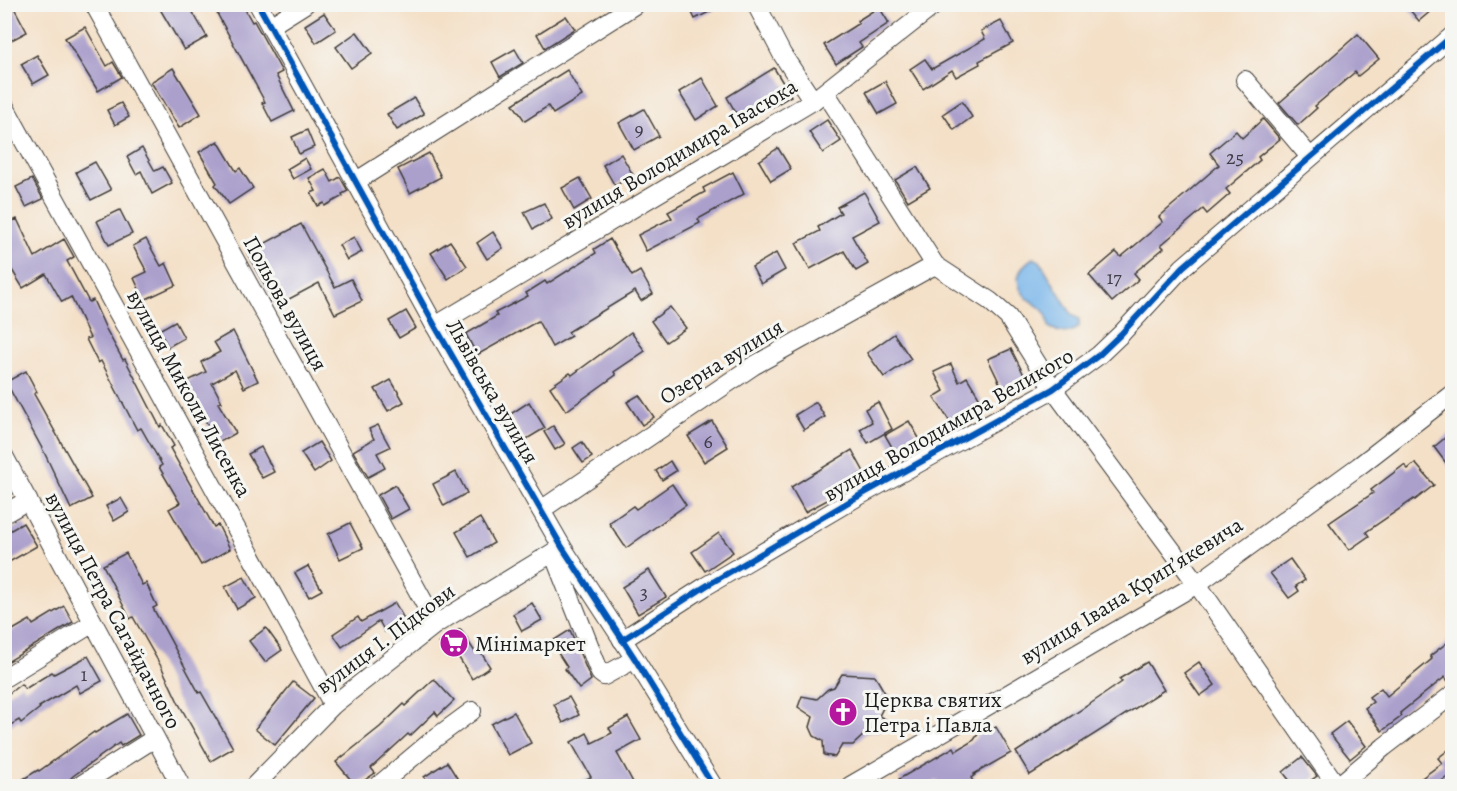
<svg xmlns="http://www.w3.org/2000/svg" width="1457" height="791" font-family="Alegreya,serif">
<rect width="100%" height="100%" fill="#f6f6f2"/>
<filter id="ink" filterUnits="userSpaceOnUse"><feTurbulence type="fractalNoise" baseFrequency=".0167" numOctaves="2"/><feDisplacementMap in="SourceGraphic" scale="12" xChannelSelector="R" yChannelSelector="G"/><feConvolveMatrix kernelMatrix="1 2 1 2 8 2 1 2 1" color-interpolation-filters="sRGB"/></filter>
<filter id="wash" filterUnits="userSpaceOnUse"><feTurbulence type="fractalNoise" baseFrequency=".008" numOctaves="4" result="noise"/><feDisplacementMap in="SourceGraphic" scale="24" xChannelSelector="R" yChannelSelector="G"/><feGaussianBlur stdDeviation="1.35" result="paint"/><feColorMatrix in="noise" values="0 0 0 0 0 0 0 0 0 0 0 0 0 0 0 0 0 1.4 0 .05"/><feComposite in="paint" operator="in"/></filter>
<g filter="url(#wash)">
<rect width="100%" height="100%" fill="#f4e0c7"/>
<!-- water -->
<path fill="#78b5ea" stroke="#4a6883" stroke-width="1.5" d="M1033 258 1040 261 1072 315 1079 319V327C1068 335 1061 334 1049 327 1048 323 1048 316 1045 313 1041 306 1032 303 1026 297 1013 283 1017 268 1033 258Z"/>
<g id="blocks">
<!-- building -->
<g fill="#aba0cc">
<polygon points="4,4 12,4 27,32 4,44"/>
<polygon points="157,4 188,4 207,37 184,50"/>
<polygon points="212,4 242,4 252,22 254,21 282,72 276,75 294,111 272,122 262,103 265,102"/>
<polygon points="688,4 725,4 695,19"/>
<polygon points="1405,4 1439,4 1419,21"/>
<polygon points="879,7 889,23 859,43 862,47 836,64 824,45 859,23 857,21"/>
<polygon points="324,13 336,30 316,43 305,25"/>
<polygon points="566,16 575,29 545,48 537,34"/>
<polygon points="1001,21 1013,43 979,61 980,64 956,77 952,70 923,89 910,69 925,59 932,69 985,39 981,31"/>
<polygon points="85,27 107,66 113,62 122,77 98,91 65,38"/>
<polygon points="357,32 372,53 351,68 336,47"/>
<polygon points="1358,34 1379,59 1358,76 1355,72 1315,106 1317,108 1298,125 1279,103"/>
<polygon points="515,49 523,63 500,77 492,62"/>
<polygon points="37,55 49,75 33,84 21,64"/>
<polygon points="173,68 201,114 179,128 151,82"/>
<polygon points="774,68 791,96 772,107 769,103 740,120 727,97"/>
<polygon points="567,70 582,96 553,114 548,106 525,121 513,104"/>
<polygon points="702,78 718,106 696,120 679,92"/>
<polygon points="885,81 897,104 879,114 866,92"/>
<polygon points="414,98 424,114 397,130 387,114"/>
<polygon points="962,101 972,117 954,130 943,114"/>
<polygon points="121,103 129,117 115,125 107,110"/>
<polygon points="644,109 659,136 634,150 619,123"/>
<polygon points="1263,119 1280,139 1258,157 1260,160 1226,189 1230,194 1207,214 1203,209 1161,245 1164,248 1134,273 1139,279 1112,302 1089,275 1116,252 1121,257 1163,222 1159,217 1219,165 1210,153 1236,131 1242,138"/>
<polygon points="827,120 841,141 823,153 809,132"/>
<polygon points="307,130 314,147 299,154 292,137"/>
<polygon points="218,141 236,171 240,168 253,188 229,204 215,185 217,183 199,152"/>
<polygon points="142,148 155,171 163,167 172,183 152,194 141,171 136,174 127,157"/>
<polygon points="778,148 791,169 771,181 759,161"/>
<polygon points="429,153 441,177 410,193 398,169"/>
<polygon points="621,154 633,175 615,186 603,165"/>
<polygon points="305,158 311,169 293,179 287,169"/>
<polygon points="95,162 111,190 91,200 76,172"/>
<polygon points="917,167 930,188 908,201 895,180"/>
<polygon points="325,169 332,182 340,177 348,191 342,194 343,196 325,206 324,203 318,206 311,193 316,191 309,178"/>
<polygon points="733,172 744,194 698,219 700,223 646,251 638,235 672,218 668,212 705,192 703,188"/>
<polygon points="580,178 592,199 574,210 562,188"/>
<polygon points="32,179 43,199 26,207 16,187"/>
<polygon points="864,192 880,221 852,236 868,264 856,271 844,251 810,269 796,243 820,231 818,227 841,213 837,207"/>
<polygon points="544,203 552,219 533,229 524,212"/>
<polygon points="120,210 132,234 109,245 97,221"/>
<polygon points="17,219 35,257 64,239 74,257 67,261 89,302 93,300 106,329 123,360 125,359 160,427 162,425 174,446 170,448 214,527 218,525 230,549 201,565 169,509 180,503 159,467 162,465 141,428 137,430 101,361 98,363 86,339 90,338 71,297 62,302 46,274 23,288 4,257 4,225"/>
<polygon points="301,224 335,287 351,279 362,301 335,314 319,283 276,306 247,253"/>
<polygon points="493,232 503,248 487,259 477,243"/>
<polygon points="354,237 362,252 347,260 339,245"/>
<polygon points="146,239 161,266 166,263 176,285 144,300 134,278 147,272 133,246"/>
<polygon points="610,239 632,276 640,271 653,294 641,301 635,291 568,332 571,336 552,347 538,321 477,355 466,334 497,316 495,313 528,296 526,293 545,281 547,284 596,253 594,249"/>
<polygon points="450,241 467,266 448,279 431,253"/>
<polygon points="776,253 785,270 761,284 752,267"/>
<polygon points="670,307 686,328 666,342 651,321"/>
<polygon points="406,311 416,328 399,338 389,321"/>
<polygon points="175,321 184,338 168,347 159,330"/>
<polygon points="233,331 258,381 244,388 235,370 212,383 222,402 218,403 236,433 218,443 184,383 206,372 201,362 220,352 214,342"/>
<polygon points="631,332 645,351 614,372 616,375 566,411 550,387 570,373 572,375"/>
<polygon points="894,334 911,359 884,377 867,353"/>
<polygon points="1011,349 1025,377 1002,388 988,359"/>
<polygon points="951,364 959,382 967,377 982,402 950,422 934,397 944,391 934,372"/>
<polygon points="26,371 37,392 34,394 92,498 71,509 44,452 6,382"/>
<polygon points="391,380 404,402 388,411 375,389"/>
<polygon points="639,395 654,417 642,425 627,402"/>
<polygon points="529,402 545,428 525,440 509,415"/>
<polygon points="816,402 825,417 804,430 795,415"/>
<polygon points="878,402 892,429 868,443 860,429 872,422 865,409"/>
<polygon points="712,421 728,447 704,462 688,436"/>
<polygon points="909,421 923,445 899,459 885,435"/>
<polygon points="378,425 390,447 377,453 385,468 368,477 353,451 374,439 369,429"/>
<polygon points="553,426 565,444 555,450 544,432"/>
<polygon points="1452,432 1452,471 1434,447"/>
<polygon points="319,442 331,461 314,473 301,453"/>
<polygon points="582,442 592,457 583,463 573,448"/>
<polygon points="261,447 274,472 262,478 248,454"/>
<polygon points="852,450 864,472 830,491 833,497 805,512 791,487"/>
<polygon points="670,461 676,471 662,480 656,471"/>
<polygon points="1415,463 1434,485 1415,500 1414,499 1366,532 1369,536 1349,550 1329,523 1373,493 1371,490 1404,465 1408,469"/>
<polygon points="456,472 467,493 444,506 433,484"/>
<polygon points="672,484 686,505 626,548 609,523 633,506 636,509"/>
<polygon points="395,485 409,509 391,519 378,495"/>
<polygon points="121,498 129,512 114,521 106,506"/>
<polygon points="480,518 494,543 470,557 456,532"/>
<polygon points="23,523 37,546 4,565 4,534"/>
<polygon points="350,523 363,548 340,559 328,534"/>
<polygon points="719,533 733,552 705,571 692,552"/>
<polygon points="126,553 142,585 146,583 157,606 153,608 199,693 201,692 233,748 211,761 179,704 162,668 133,617 130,619 103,565"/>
<polygon points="1290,559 1305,580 1296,586 1299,591 1289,598 1270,573"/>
<polygon points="308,566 322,590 309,597 295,573"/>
<polygon points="649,570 666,597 638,614 622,587"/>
<polygon points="244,577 256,598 237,609 225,587"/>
<polygon points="395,603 407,624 395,631 393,627 385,632 379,621 342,647 333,634 358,617 361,622"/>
<polygon points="532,603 542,620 522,631 513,614"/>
<polygon points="64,606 73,622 4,664 4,635 30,620 33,625"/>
<polygon points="266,628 282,650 265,662 249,641"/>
<polygon points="460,629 475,652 479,649 490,667 472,679 456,653 449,658 439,643"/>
<polygon points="570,630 591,680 579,689 565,669 567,667 551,642"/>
<polygon points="1452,639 1452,684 1450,684 1445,677 1400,713 1402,716 1382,731 1365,708 1373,702 1369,697 1381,688 1387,696 1432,659 1430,656"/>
<polygon points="88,656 102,681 80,693 76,685 39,707 40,708 21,723 19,720 4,729 4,697 21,684 25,689 52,672 54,674"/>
<polygon points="1147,662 1164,690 1030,775 1016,752 1090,704 1122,682 1119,679"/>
<polygon points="1199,662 1215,685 1200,696 1184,673"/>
<polygon points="842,674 875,676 888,698 879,716 887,720 881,731 866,733 853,745 842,745 835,757 824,755 823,741 814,736 810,727 813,717 798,707 802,696 817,699 828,689 834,687"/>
<polygon points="434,679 454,701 438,716 435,712 410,736 408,734 371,768 375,773 356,786 336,762 380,727 404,704 405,706"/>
<polygon points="293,682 314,698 275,745 255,729"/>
<polygon points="569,697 579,715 563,723 554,704"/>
<polygon points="514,712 531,743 508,755 491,724"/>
<polygon points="127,714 139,735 121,746 119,743 73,776 63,786 12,786 38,770 39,771 94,732 95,733"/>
<polygon points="628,717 641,740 617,753 635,786 572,786 591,777 571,742 587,733 592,743 612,733 609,728"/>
<polygon points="1347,721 1366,746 1350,759 1330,734"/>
<polygon points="996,727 1011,753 974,774 975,775 971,778 976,786 940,786 937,781 928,786 904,786 899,779 954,747 956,751 974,740 982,728 987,732"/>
<polygon points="1452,747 1452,778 1450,775 1442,781 1446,786 1411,786 1442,763 1438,758"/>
<polygon points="1302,757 1317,776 1303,786 1294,786 1283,772"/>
<polygon points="447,762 462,786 430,786 424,777"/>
</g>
</g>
</g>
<g filter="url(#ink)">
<use href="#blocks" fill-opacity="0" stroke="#3c3936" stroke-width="1.5"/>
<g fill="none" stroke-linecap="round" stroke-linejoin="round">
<!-- minor casing -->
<g stroke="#3c3936" stroke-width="20">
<g id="minor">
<polyline points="94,4 436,624"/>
<polyline points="258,4 435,326 562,547 635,659 713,786"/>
<polyline points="756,4 782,54 813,101"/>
<polyline points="270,26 305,4"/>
<polyline points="1245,80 1310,157"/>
<polyline points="826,93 935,265 990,301 1008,317 1053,389 1197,584 1337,786"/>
<polyline points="4,105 333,705"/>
<polyline points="355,182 636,4"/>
<polyline points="435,326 813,101 936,4"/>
<polyline points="4,456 181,786"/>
<polyline points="541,510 753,366 935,265"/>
<polyline points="4,514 28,500"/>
<polyline points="553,553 600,673 604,676 635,659"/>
<polyline points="622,640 706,586 857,497 1053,389 1099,355 1121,334 1183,267 1452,36"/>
<polyline points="4,678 93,623"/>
<polyline points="79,786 155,738"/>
<polyline points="254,786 333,705 436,624 562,547"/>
<polyline points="378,786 434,739 472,711"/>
<polyline points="850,786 1197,584 1359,466 1452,394"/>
<polyline points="1338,786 1384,747 1452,695"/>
</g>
</g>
<!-- minor -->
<use href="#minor" stroke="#fff" stroke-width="18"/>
<!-- cycleway casing -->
<g stroke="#f6f6f2" stroke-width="10">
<g id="cycleway">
<polyline points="258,4 435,326 562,547 635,659 713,786"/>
<polyline points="622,640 706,586 857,497 1053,389 1099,355 1121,334 1183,267 1452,36"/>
</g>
</g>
<!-- cycleway -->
<use href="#cycleway" stroke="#0057b8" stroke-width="6"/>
</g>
</g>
<!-- icons -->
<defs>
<g id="supermarket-disc" transform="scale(1.5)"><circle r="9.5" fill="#b5179e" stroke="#f6f6f2"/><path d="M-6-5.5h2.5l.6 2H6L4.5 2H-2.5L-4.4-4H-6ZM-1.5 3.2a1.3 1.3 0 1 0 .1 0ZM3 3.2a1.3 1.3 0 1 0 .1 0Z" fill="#fff"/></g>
<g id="church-disc" transform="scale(1.5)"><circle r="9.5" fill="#b5179e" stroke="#f6f6f2"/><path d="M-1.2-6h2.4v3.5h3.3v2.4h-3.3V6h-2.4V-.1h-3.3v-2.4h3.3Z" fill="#fff"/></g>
</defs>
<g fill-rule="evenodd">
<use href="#supermarket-disc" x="454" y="643"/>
<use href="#church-disc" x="843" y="712"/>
</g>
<g text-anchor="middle" stroke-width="6" stroke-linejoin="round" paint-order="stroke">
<!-- number labels -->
<g font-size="20" fill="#403d48">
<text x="639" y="136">9</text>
<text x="1235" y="164">25</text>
<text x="1114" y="284">17</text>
<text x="708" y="448">6</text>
<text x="644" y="599">3</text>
<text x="84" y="681">1</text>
</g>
<!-- street labels -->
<g font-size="22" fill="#1c1c1c" stroke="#f6f6f2">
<text transform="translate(679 153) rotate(-31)" y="8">вулиця Володимира Івасюка</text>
<text transform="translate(286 303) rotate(61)" y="8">Польова вулиця</text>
<text transform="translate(721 361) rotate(-32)" y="8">Озерна вулиця</text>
<text transform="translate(493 391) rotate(60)" y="8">Львівська вулиця</text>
<text transform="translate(190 393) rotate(61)" y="8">вулиця Миколи Лисенка</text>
<text transform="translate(948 424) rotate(-30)" y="8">вулиця Володимира Великого</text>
<text transform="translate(1131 590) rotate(-32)" y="8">вулиця Івана Крипʼякевича</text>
<text transform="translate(114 610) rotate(62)" y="8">вулиця Петра Сагайдачного</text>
<text transform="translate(385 638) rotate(-37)" y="8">вулиця І. Підкови</text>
</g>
<!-- poi labels -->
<g font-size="22" fill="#1c1c1c" stroke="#f6f6f2" text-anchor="start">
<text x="475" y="651">Мінімаркет</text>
<text x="864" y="707">Церква святих<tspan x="864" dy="25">Петра і Павла</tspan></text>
</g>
</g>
<!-- margin -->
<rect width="1457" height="791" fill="none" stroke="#f6f6f2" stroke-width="24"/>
</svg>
